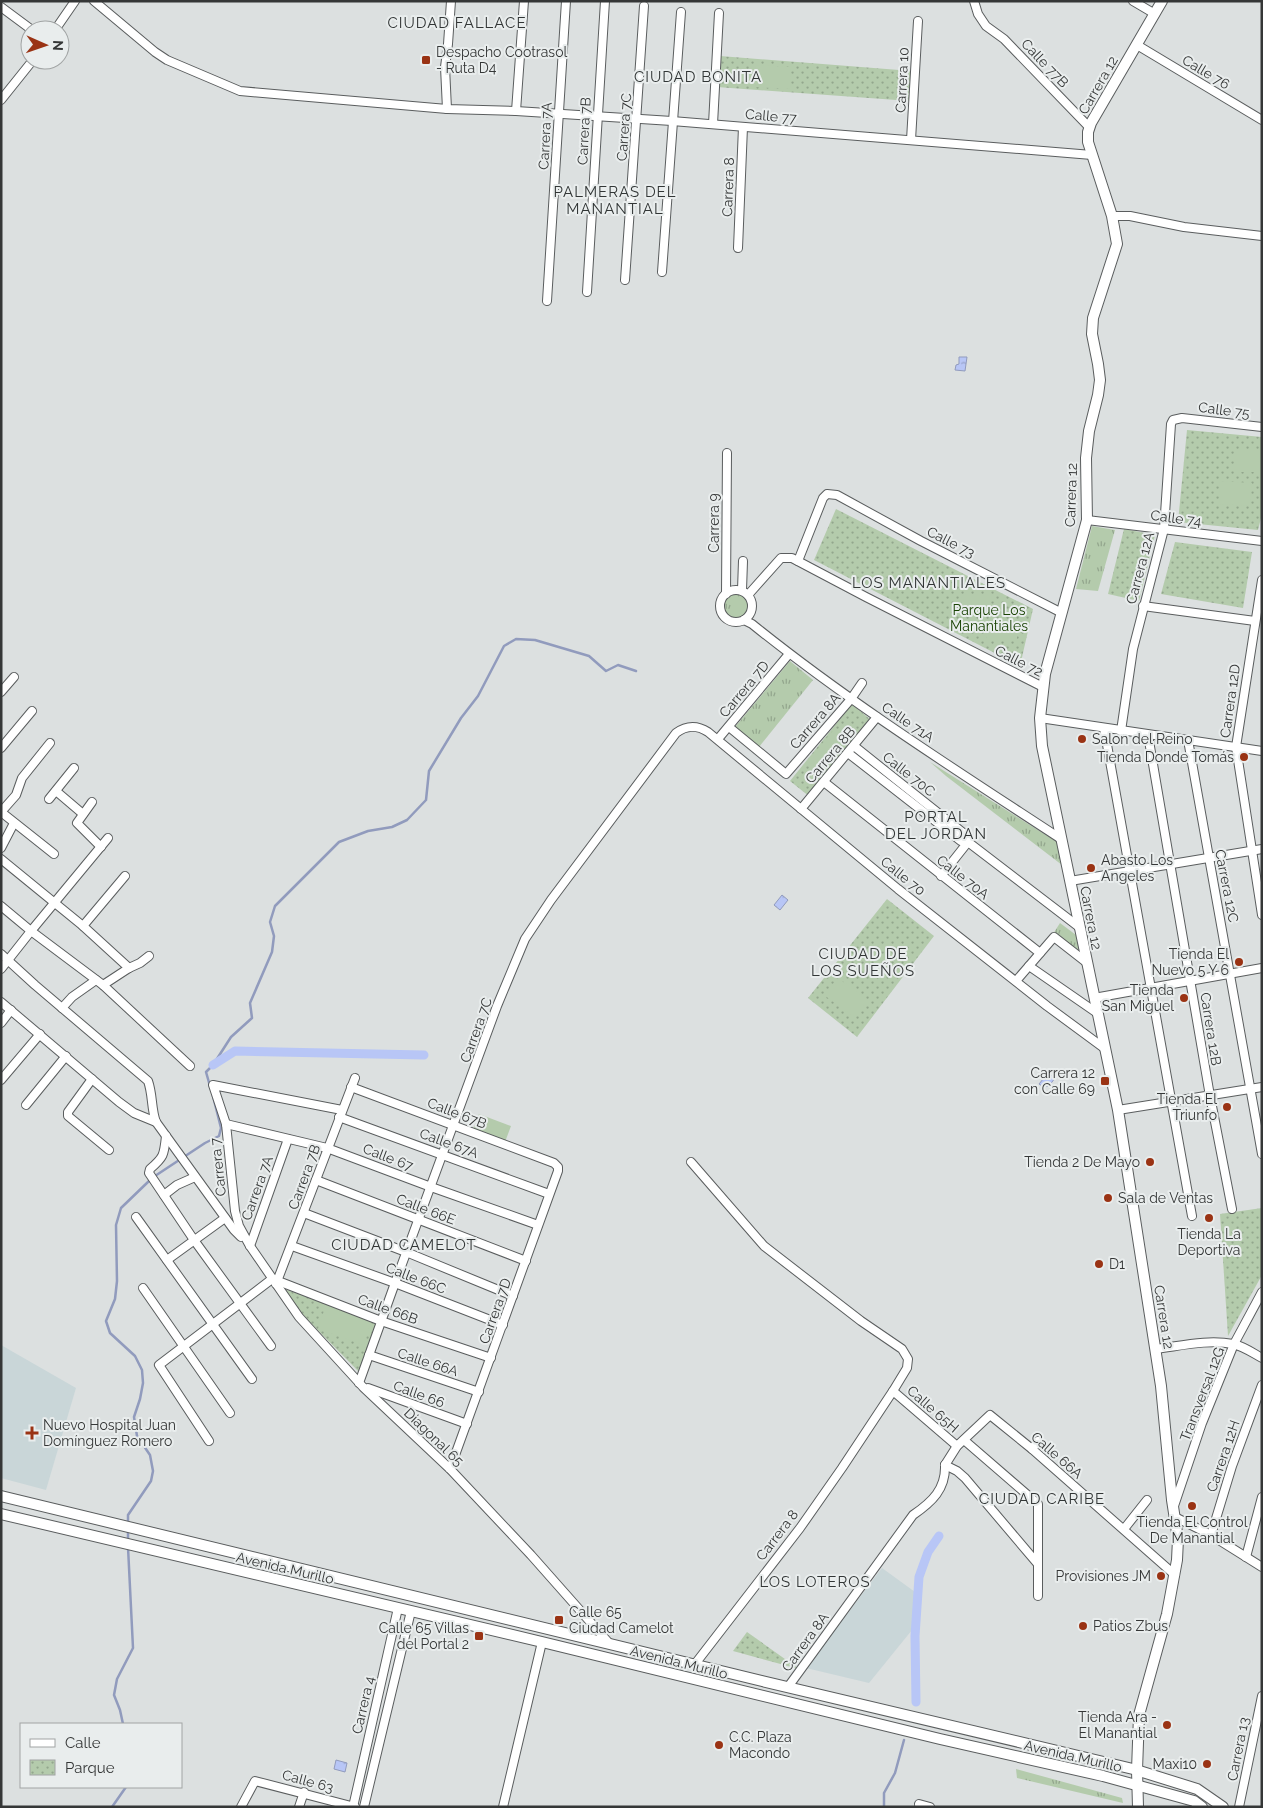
<svg xmlns="http://www.w3.org/2000/svg" width="1263" height="1808" font-family="Raleway,sans-serif">
<defs>
<pattern id="grass-tufts" width="24" height="20" patternUnits="userSpaceOnUse" patternTransform="scale(1.25)"><rect width="24" height="20" fill="#b4cbac"/><path d="M3 7l-1-3M5 7V3M7 7l1-3M15 17l-1-3M17 17v-4M19 17l1-3" fill="none" stroke="#93a68d"/></pattern>
<pattern id="park-dots" width="8" height="8" patternUnits="userSpaceOnUse" patternTransform="scale(1.25)"><rect width="8" height="8" fill="#b4cbac"/><path d="M2 2h.1M6 6h.1" fill="none" stroke="#93a68d" stroke-width="1.8" stroke-linecap="round"/></pattern>
<pattern id="water-ripples" width="26" height="14" patternUnits="userSpaceOnUse" patternTransform="scale(1.25)"><rect width="26" height="14" fill="#b8c6f6"/><path d="M2 4q2-2 4 0t4 0M15 11q2-2 4 0t4 0" fill="none" stroke="#96a2c8"/></pattern>
</defs>
<rect width="100%" height="100%" fill="#dce0e0"/>
<!-- built -->
<g fill="#c9d6d8">
<polygon points="1,1345 76,1388 46,1490 1,1478"/>
<polygon points="882,1568 915,1592 912,1630 869,1683 806,1668"/>
</g>
<!-- grass -->
<g fill="url(#grass-tufts)">
<polygon points="1092,526 1115,530 1098,591 1076,589"/>
<circle cx="736" cy="606" r="12"/>
<polygon points="790,661 813,680 759,747 735,727"/>
<polygon points="930,762 1057,842 1062,865 946,776"/>
<polygon points="1060,923 1076,935 1080,954 1053,934"/>
<polygon points="1016,1769 1122,1798 1123,1803 1017,1778"/>
</g>
<!-- park -->
<g fill="url(#park-dots)">
<polygon points="720,56 912,71 910,101 717,87"/>
<polygon points="1187,430 1262,437 1262,514 1258,530 1178,522"/>
<polygon points="836,509 1033,609 1020,666 814,560"/>
<polygon points="1124,529 1155,535 1139,601 1108,594"/>
<polygon points="1175,542 1252,552 1243,608 1161,594"/>
<polygon points="852,704 871,720 810,797 790,781"/>
<polygon points="887,899 934,936 857,1037 808,998"/>
<polygon points="1262,1208 1262,1275 1228,1336 1220,1214"/>
<polygon points="284,1289 379,1322 360,1373 298,1310"/>
<polygon points="747,1632 799,1669 733,1651"/>
</g>
<!-- pitch -->
<g fill="#b4cbac">
<polygon points="756,65 791,67 790,89 755,87"/>
<rect x="1234" y="449" width="28" height="23"/>
<polygon points="1220,481 1252,483 1250,506 1219,504"/>
<polygon points="961,596 991,596 991,614 962,614"/>
<polygon points="987,621 1017,621 1017,641 986,641"/>
<polygon points="835,728 852,742 823,777 806,763"/>
<polygon points="838,978 868,1000 854,1017 824,995"/>
<polygon points="479,1114 511,1126 505,1142 473,1130"/>
<polygon points="326,1305 371,1322 364,1345 318,1329"/>
</g>
<!-- water -->
<g fill="url(#water-ripples)" stroke="#919bbd">
<polygon points="959,357 967,357 965,371 955,370 956,365 959,364"/>
<polygon points="782,895 788,900 780,910 774,905"/>
<polygon points="1048,1073 1055,1078 1049,1086 1042,1086 1039,1084"/>
<polygon points="336,1760 347,1763 345,1772 334,1769"/>
</g>
<g fill="none" stroke-linecap="round" stroke-linejoin="round">
<!-- stream -->
<g stroke="#919bbd" stroke-width="2.5">
<polyline points="210,1086 206,1072 213,1065 231,1037 252,1018 250,1003 272,952 274,936 270,922 275,906 339,842 368,831 392,827 407,820 426,800 429,771 461,718 478,696 504,646 516,639 535,640 589,656 606,671 618,665 636,671"/>
<polyline points="155,1176 205,1143 219,1136 221,1128 213,1096"/>
<polyline points="128,1524 128,1515 151,1481 153,1471 150,1455 137,1436 134,1417 140,1399 143,1383 142,1370 135,1356 110,1333 106,1321 115,1299 117,1281 116,1225 121,1208 149,1181"/>
<polyline points="128,1542 128,1530"/>
<polyline points="123,1724 120,1710 114,1695 117,1679 133,1648 128,1547"/>
<polyline points="112,1807 126,1787"/>
<polyline points="884,1807 884,1793 895,1773 904,1740"/>
</g>
<!-- canal -->
<g stroke="#b8c6f6" stroke-width="9">
<polyline points="213,1065 235,1051 424,1055"/>
<polyline points="916,1702 915,1636 919,1577 928,1552 939,1536"/>
</g>
<!-- minor casing -->
<g stroke="#5a5d5e" stroke-width="10">
<g id="minor">
<polyline points="94,1 155,52 167,60 240,91 447,109 516,111 672,121 1092,155"/>
<polyline points="974,1 978,14 986,26 1004,39 1089,127"/>
<polyline points="1133,1 1155,14"/>
<polyline points="1,7 32,30"/>
<polyline points="55,30 75,1"/>
<polyline points="1137,45 1262,120"/>
<polyline points="1,100 33,60"/>
<polyline points="447,109 445,67 448,44 451,1"/>
<polyline points="516,111 524,1"/>
<polyline points="713,124 719,13"/>
<polyline points="911,140 918,21"/>
<polyline points="1112,216 1130,216 1184,227 1262,236"/>
<polyline points="738,248 743,127"/>
<polyline points="662,272 681,12"/>
<polyline points="625,280 644,6"/>
<polyline points="587,292 605,1"/>
<polyline points="547,301 566,1"/>
<polyline points="1087,520 1262,541"/>
<polyline points="798,561 823,498 827,494 837,495 921,541 1062,613"/>
<polyline points="1262,580 1236,747 1262,915"/>
<circle cx="736" cy="606" r="16"/>
<polyline points="742,590 743,561"/>
<polyline points="726,594 727,453"/>
<polyline points="748,595 781,558 792,558 866,597 1043,687"/>
<polyline points="1143,606 1255,621"/>
<path d="M744 620 752 624C850 703 956 770 1061 839"/>
<polyline points="1,692 14,677"/>
<polyline points="1040,718 1262,751"/>
<polyline points="729,727 786,774 851,699 862,683"/>
<polyline points="1104,728 1192,1216"/>
<polyline points="1121,731 1133,649 1164,529 1171,424 1173,420 1182,418 1262,427"/>
<polyline points="1148,735 1210,1096 1232,1209"/>
<polyline points="718,739 789,654"/>
<polyline points="1188,740 1262,1154"/>
<polyline points="854,746 967,836 968,842"/>
<polyline points="1,748 32,711"/>
<polyline points="848,753 961,841 968,842 1079,927"/>
<polyline points="824,782 1040,953"/>
<polyline points="56,791 83,814"/>
<polyline points="49,799 74,768"/>
<polyline points="92,802 77,823 101,847"/>
<polyline points="801,809 877,717"/>
<polyline points="1,812 16,795 22,778 50,743"/>
<polyline points="1,812 54,854"/>
<polyline points="1,848 14,823"/>
<polyline points="1,859 83,926 129,968"/>
<polyline points="941,876 968,842"/>
<polyline points="1070,881 1262,849"/>
<polyline points="1,906 31,931 103,985 190,1066"/>
<polyline points="83,926 125,876"/>
<path d="M1 954 35 985 148 1081C153 1095 151 1109 156 1122L234 1230 241 1237"/>
<polyline points="1029,966 1097,1013"/>
<polyline points="1,969 31,931 108,838"/>
<polyline points="1016,981 1054,937 1086,962"/>
<polyline points="103,985 129,968 140,963 149,956"/>
<polyline points="1094,998 1262,968"/>
<polyline points="1,1002 119,1102 134,1113 156,1122"/>
<polyline points="62,1008 72,997 96,980"/>
<polyline points="1,1023 11,1010"/>
<polyline points="92,1079 68,1112 68,1116 109,1150"/>
<polyline points="1,1080 40,1034"/>
<polyline points="351,1087 554,1163 558,1167 558,1171 450,1469"/>
<polyline points="26,1105 66,1056"/>
<polyline points="342,1110 213,1085 226,1124 235,1211 239,1226 250,1246 299,1317 363,1387 450,1469 531,1555 608,1642"/>
<polyline points="1118,1110 1262,1087"/>
<polyline points="339,1117 549,1194"/>
<polyline points="226,1124 327,1148 431,1187 538,1225"/>
<path d="M166 1136C164 1155 164 1157 150 1169L149 1173 194 1240 271 1346"/>
<polyline points="691,1162 764,1246 861,1321 902,1349 908,1359 907,1368 893,1391 842,1468 800,1528 695,1664"/>
<polyline points="316,1180 526,1261"/>
<polyline points="164,1195 177,1185 195,1177"/>
<polyline points="304,1213 406,1252 513,1296"/>
<polyline points="136,1217 252,1379"/>
<polyline points="250,1246 288,1139"/>
<polyline points="292,1246 395,1283 503,1325"/>
<polyline points="167,1260 225,1218"/>
<polyline points="278,1281 381,1321 491,1358"/>
<polyline points="276,1284 355,1078"/>
<polyline points="143,1288 230,1413"/>
<path d="M1155 1349C1180 1346 1208 1339 1233 1344 1243 1346 1253 1353 1262 1358"/>
<polyline points="369,1355 479,1392"/>
<path d="M359 1383 395 1283 497 1006 525 939 551 900 676 733C687 725 697 725 708 732L898 889 1047 1006 1104 1048"/>
<polyline points="368,1388 467,1424"/>
<polyline points="893,1391 957,1446"/>
<polyline points="964,1440 1038,1504 1038,1596"/>
<polyline points="209,1441 159,1365 272,1279"/>
<polyline points="1032,1449 1038,1441"/>
<polyline points="945,1465 957,1446 990,1415 1032,1449 1175,1575"/>
<polyline points="945,1465 957,1471 965,1478 1037,1563"/>
<polyline points="1174,1506 1202,1423 1234,1344 1262,1292"/>
<polyline points="1175,1517 1211,1535 1262,1567"/>
<polyline points="1124,1529 1147,1500"/>
<polyline points="1211,1535 1232,1466 1262,1385"/>
<polyline points="1246,1557 1262,1497"/>
<path d="M788 1687 913 1515C932 1502 946 1489 945 1465"/>
<polyline points="919,1804 930,1807"/>
<polyline points="241,1807 255,1781 355,1807"/>
<polyline points="299,1807 304,1792"/>
<polyline points="353,1807 398,1608"/>
<polyline points="364,1807 411,1611"/>
<polyline points="503,1807 542,1642"/>
<polyline points="1239,1807 1262,1696"/>
</g>
</g>
<!-- major casing -->
<g stroke="#5a5d5e" stroke-width="12">
<g id="major">
<polyline points="1,1496 762,1681 1133,1769 1197,1789 1223,1807"/>
<polyline points="1,1514 542,1642 940,1739 1103,1776 1194,1801 1202,1807"/>
<polyline points="1138,1807 1137,1770 1139,1715 1167,1614 1177,1560 1178,1539 1172,1500 1161,1386 1118,1110 1042,746 1040,718 1045,674 1087,520 1086,458 1089,431 1098,395 1100,380 1098,364 1092,334 1093,318 1117,244 1112,216 1088,142 1088,132 1091,123 1162,1"/>
</g>
</g>
<!-- minor -->
<use href="#minor" stroke="#fff" stroke-width="8"/>
<!-- major -->
<use href="#major" stroke="#fff" stroke-width="10"/>
</g>
<!-- markers -->
<g fill="#9a3314" stroke="#e9eded" stroke-width="2">
<rect x="421" y="55" width="10" height="10" rx="2.5"/>
<circle cx="1082" cy="739" r="5"/>
<circle cx="1244" cy="757" r="5"/>
<circle cx="1091" cy="868" r="5"/>
<circle cx="1239" cy="962" r="5"/>
<circle cx="1184" cy="998" r="5"/>
<rect x="1100" y="1076" width="10" height="10" rx="2.5"/>
<circle cx="1227" cy="1107" r="5"/>
<circle cx="1150" cy="1162" r="5"/>
<circle cx="1108" cy="1198" r="5"/>
<circle cx="1209" cy="1218" r="5"/>
<circle cx="1099" cy="1264" r="5"/>
<path d="M29.5 1425.5h5v5h5v5h-5v5h-5v-5h-5v-5h5z"/>
<circle cx="1192" cy="1506" r="5"/>
<circle cx="1161" cy="1576" r="5"/>
<rect x="554" y="1615" width="10" height="10" rx="2.5"/>
<circle cx="1083" cy="1626" r="5"/>
<rect x="474" y="1631" width="10" height="10" rx="2.5"/>
<circle cx="1167" cy="1725" r="5"/>
<circle cx="719" cy="1745" r="5"/>
<circle cx="1207" cy="1764" r="5"/>
</g>
<g text-anchor="middle" stroke-width="4" stroke-linejoin="round" paint-order="stroke">
<!-- poi labels -->
<g font-size="14" fill="#353737" stroke="#e9eded" text-anchor="end">
<text x="436" y="57" text-anchor="start">Despacho Cootrasol<tspan x="436" dy="16">- Ruta D4</tspan></text>
<text x="1092" y="744" text-anchor="start">Salon del Reino</text>
<text x="1234" y="762">Tienda Donde Tomás</text>
<text x="1101" y="865" text-anchor="start">Abasto Los<tspan x="1101" dy="16">Angeles</tspan></text>
<text x="1229" y="959">Tienda El<tspan x="1229" dy="16">Nuevo 5 Y 6</tspan></text>
<text x="1174" y="995">Tienda<tspan x="1174" dy="16">San Miguel</tspan></text>
<text x="1095" y="1078">Carrera 12<tspan x="1095" dy="16">con Calle 69</tspan></text>
<text x="1217" y="1104">Tienda El<tspan x="1217" dy="16">Triunfo</tspan></text>
<text x="1140" y="1167">Tienda 2 De Mayo</text>
<text x="1118" y="1203" text-anchor="start">Sala de Ventas</text>
<text x="1209" y="1239" text-anchor="middle">Tienda La<tspan x="1209" dy="16">Deportiva</tspan></text>
<text x="1109" y="1269" text-anchor="start">D1</text>
<text x="43" y="1430" text-anchor="start">Nuevo Hospital Juan<tspan x="43" dy="16">Domínguez Romero</tspan></text>
<text x="1192" y="1527" text-anchor="middle">Tienda El Control<tspan x="1192" dy="16">De Manantial</tspan></text>
<text x="1151" y="1581">Provisiones JM</text>
<text x="569" y="1617" text-anchor="start">Calle 65<tspan x="569" dy="16">Ciudad Camelot</tspan></text>
<text x="1093" y="1631" text-anchor="start">Patios Zbus</text>
<text x="469" y="1633">Calle 65 Villas<tspan x="469" dy="16">del Portal 2</tspan></text>
<text x="1157" y="1722">Tienda Ara -<tspan x="1157" dy="16">El Manantial</tspan></text>
<text x="729" y="1742" text-anchor="start">C.C. Plaza<tspan x="729" dy="16">Macondo</tspan></text>
<text x="1197" y="1769">Maxi10</text>
</g>
<!-- street labels -->
<g font-size="14" fill="#353737" stroke="#e9eded">
<text transform="translate(1045 63) rotate(46)" y="5">Calle 77B</text>
<text transform="translate(1206 72) rotate(31)" y="5">Calle 76</text>
<text transform="translate(902 80) rotate(-87)" y="5">Carrera 10</text>
<text transform="translate(1098 85) rotate(-60)" y="5">Carrera 12</text>
<text transform="translate(771 116) rotate(5)" y="5">Calle 77</text>
<text transform="translate(624 127) rotate(-86)" y="5">Carrera 7C</text>
<text transform="translate(584 131) rotate(-87)" y="5">Carrera 7B</text>
<text transform="translate(545 136) rotate(-87)" y="5">Carrera 7A</text>
<text transform="translate(728 187) rotate(-88)" y="5">Carrera 8</text>
<text transform="translate(1224 410) rotate(7)" y="5">Calle 75</text>
<text transform="translate(1071 495) rotate(-88)" y="5">Carrera 12</text>
<text transform="translate(1176 518) rotate(7)" y="5">Calle 74</text>
<text transform="translate(714 523) rotate(-90)" y="5">Carrera 9</text>
<text transform="translate(951 542) rotate(27)" y="5">Calle 73</text>
<text transform="translate(1140 568) rotate(-75)" y="5">Carrera 12A</text>
<text transform="translate(1019 661) rotate(27)" y="5">Calle 72</text>
<text transform="translate(744 689) rotate(-50)" y="5">Carrera 7D</text>
<text transform="translate(1230 701) rotate(-82)" y="5">Carrera 12D</text>
<text transform="translate(815 721) rotate(-49)" y="5">Carrera 8A</text>
<text transform="translate(908 722) rotate(34)" y="5">Calle 71A</text>
<text transform="translate(830 755) rotate(-50)" y="5">Carrera 8B</text>
<text transform="translate(909 774) rotate(38)" y="5">Calle 70C</text>
<text transform="translate(903 876) rotate(39)" y="5">Calle 70</text>
<text transform="translate(963 877) rotate(38)" y="5">Calle 70A</text>
<text transform="translate(1227 886) rotate(79)" y="5">Carrera 12C</text>
<text transform="translate(1091 918) rotate(79)" y="5">Carrera 12</text>
<text transform="translate(1211 1029) rotate(81)" y="5">Carrera 12B</text>
<text transform="translate(476 1030) rotate(-70)" y="5">Carrera 7C</text>
<text transform="translate(457 1113) rotate(21)" y="5">Calle 67B</text>
<text transform="translate(449 1143) rotate(20)" y="5">Calle 67A</text>
<text transform="translate(388 1157) rotate(21)" y="5">Calle 67</text>
<text transform="translate(218 1167) rotate(-96)" y="5">Carrera 7</text>
<text transform="translate(304 1177) rotate(-70)" y="5">Carrera 7B</text>
<text transform="translate(257 1188) rotate(-70)" y="5">Carrera 7A</text>
<text transform="translate(426 1209) rotate(21)" y="5">Calle 66E</text>
<text transform="translate(416 1278) rotate(21)" y="5">Calle 66C</text>
<text transform="translate(388 1309) rotate(20)" y="5">Calle 66B</text>
<text transform="translate(495 1311) rotate(-70)" y="5">Carrera 7D</text>
<text transform="translate(1164 1317) rotate(81)" y="5">Carrera 12</text>
<text transform="translate(428 1362) rotate(18)" y="5">Calle 66A</text>
<text transform="translate(419 1394) rotate(20)" y="5">Calle 66</text>
<text transform="translate(1202 1394) rotate(-69)" y="5">Transversal 12G</text>
<text transform="translate(933 1409) rotate(41)" y="5">Calle 65H</text>
<text transform="translate(434 1437) rotate(44)" y="5">Diagonal 65</text>
<text transform="translate(1057 1455) rotate(41)" y="5">Calle 66A</text>
<text transform="translate(1223 1456) rotate(-71)" y="5">Carrera 12H</text>
<text transform="translate(777 1535) rotate(-53)" y="5">Carrera 8</text>
<text transform="translate(285 1568) rotate(13)" y="5">Avenida Murillo</text>
<text transform="translate(805 1642) rotate(-54)" y="5">Carrera 8A</text>
<text transform="translate(679 1662) rotate(14)" y="5">Avenida Murillo</text>
<text transform="translate(363 1705) rotate(-77)" y="5">Carrera 4</text>
<text transform="translate(1238 1749) rotate(-79)" y="5">Carrera 13</text>
<text transform="translate(1073 1756) rotate(13)" y="5">Avenida Murillo</text>
<text transform="translate(308 1781) rotate(15)" y="5">Calle 63</text>
</g>
<!-- park labels -->
<g font-size="14" fill="#194203" stroke="#e9eded">
<text x="989" y="615">Parque Los<tspan x="989" dy="16">Manantiales</tspan></text>
</g>
<!-- neighbourhood labels -->
<g font-size="15" letter-spacing="1" fill="#323636" stroke="#e9eded">
<text x="457" y="28">CIUDAD FALLACE</text>
<text x="698" y="82">CIUDAD BONITA</text>
<text x="615" y="197">PALMERAS DEL<tspan x="615" dy="17">MANANTIAL</tspan></text>
<text x="929" y="588">LOS MANANTIALES</text>
<text x="936" y="822">PORTAL<tspan x="936" dy="17">DEL JORDAN</tspan></text>
<text x="863" y="959">CIUDAD DE<tspan x="863" dy="17">LOS SUEÑOS</tspan></text>
<text x="404" y="1250">CIUDAD CAMELOT</text>
<text x="1042" y="1504">CIUDAD CARIBE</text>
<text x="815" y="1587">LOS LOTEROS</text>
</g>
</g>
<!-- border -->
<rect width="1263" height="1808" fill="none" stroke="#353737" stroke-width="5"/>
<!-- legend -->
<rect x="20" y="1723" width="162" height="65" fill="#e9eded" stroke="#a1a4a4"/>
<rect x="30" y="1739" width="25" height="8" fill="#ffffff" stroke="#a1a4a4"/>
<text x="65" y="1748" font-size="15" fill="#353737">Calle</text>
<rect x="30" y="1760" width="25" height="15" fill="url(#park-dots)" stroke="#a1a4a4"/>
<text x="65" y="1773" font-size="15" fill="#353737">Parque</text>
<!-- north arrow -->
<g transform="translate(45 45) rotate(92)"><circle r="24" fill="#e9eded" stroke="#a1a4a4"/>
<path d="M0-4L9 19L0 12L-9 19Z" fill="#9a3314"/>
<text y="-8" font-size="14" font-weight="bold" text-anchor="middle" fill="#353737">N</text>
</g>
</svg>
